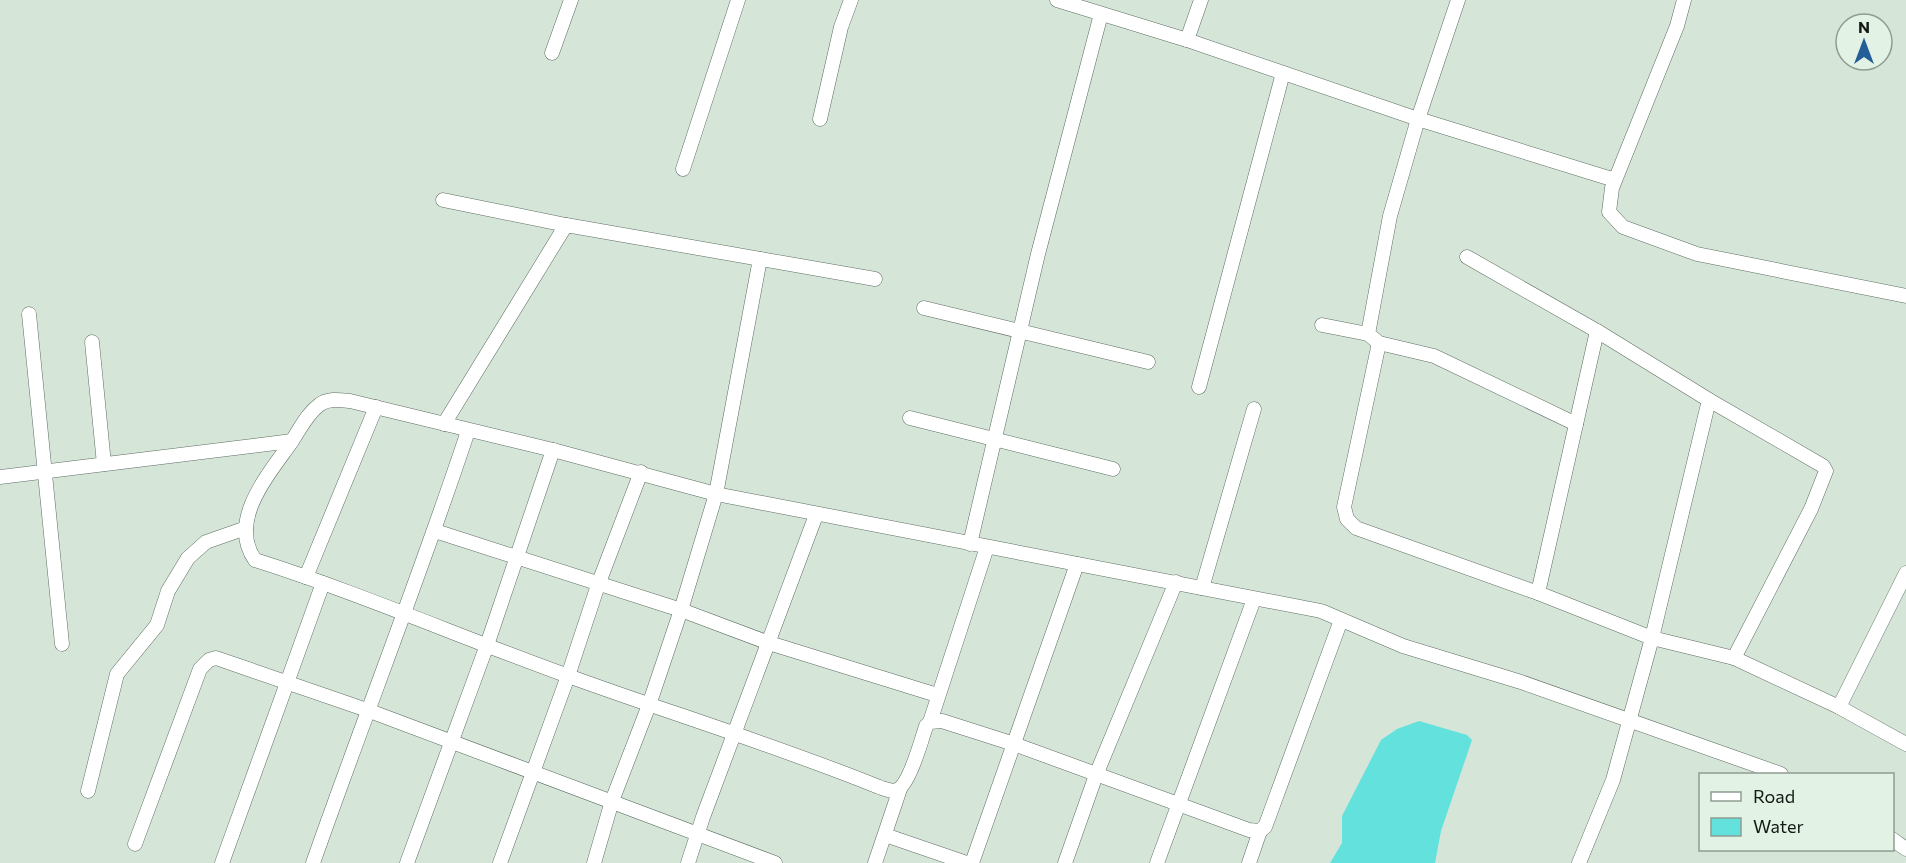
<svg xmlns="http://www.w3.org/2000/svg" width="1906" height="863" font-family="Commissioner,sans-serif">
<rect width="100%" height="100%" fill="#d5e6d9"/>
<!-- water -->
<polygon fill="#62e1dd" points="1419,721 1467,735 1472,740 1441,831 1435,863 1330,863 1342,843 1342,816 1381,740 1397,729"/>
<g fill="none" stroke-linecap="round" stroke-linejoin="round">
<!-- street casing -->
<g stroke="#5e6d62" stroke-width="15">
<g id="street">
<polyline points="1057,0 1187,40 1418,119 1615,180"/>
<polyline points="1458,0 1418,119 1390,216 1368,334 1379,343 1434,356 1576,424"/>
<polyline points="1684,0 1677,26 1612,188 1609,212 1623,227 1697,254 1906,296"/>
<polyline points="1187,40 1201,0"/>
<polyline points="552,53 571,0"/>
<polyline points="820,119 841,27 851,0"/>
<polyline points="683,169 738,0"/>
<polyline points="443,200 566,225"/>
<polyline points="1467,257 1597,331 1709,400 1823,466 1826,471 1811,509 1734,658"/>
<polyline points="924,308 1148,362"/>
<polyline points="29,314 62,644"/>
<polyline points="1322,325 1368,334"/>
<polyline points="92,342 104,464"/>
<polyline points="1379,343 1344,507 1347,519 1356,528 1538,593 1652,638 1734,658 1839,707 1906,744"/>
<polyline points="1199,387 1283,73"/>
<polyline points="910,418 1113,469"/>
<polyline points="444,424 566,225 875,279"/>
<polyline points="0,477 292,441"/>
<polyline points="435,531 681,610 769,643 937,695"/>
<polyline points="970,544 1038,254 1101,14"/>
<polyline points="306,577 376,407"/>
<polyline points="1202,588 1254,409"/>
<polyline points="1538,593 1597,331"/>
<path d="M1341 620 1265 827 1260 831 1249 830 1014 744 942 721 930 722 926 726C922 739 909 785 897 790 892 792 885 789 879 787 778 746 673 714 571 677 465 639 362 594 255 560 227 520 270 473 292 441 300 429 307 414 319 405 328 398 340 400 350 401L553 450 716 494 1321 611 1403 646 1521 682 1781 774"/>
<polyline points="1839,707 1906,573"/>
<polyline points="930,722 987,547"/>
<polyline points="88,791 117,674 157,625 168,591 188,558 206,542 246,528"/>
<polyline points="885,835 967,863"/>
<polyline points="1892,839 1906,849"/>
<polyline points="135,844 200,669 209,660 216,658 367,710 775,863"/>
<polyline points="222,863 323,583"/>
<path d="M313 863C364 718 420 576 468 431"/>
<polyline points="407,863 487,645 553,450"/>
<polyline points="500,863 568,676 598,585 641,472"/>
<polyline points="594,863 612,801 649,705 681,610 716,494 760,259"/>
<polyline points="688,863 703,817 816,515"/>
<polyline points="875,863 900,789"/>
<polyline points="972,863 1077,564"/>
<polyline points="1065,863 1096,775 1176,582"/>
<polyline points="1157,863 1254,599"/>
<polyline points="1249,863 1260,831"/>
<polyline points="1579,863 1613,780 1652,638 1709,400"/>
</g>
</g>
<!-- street -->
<use href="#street" stroke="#fff" stroke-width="14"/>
</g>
<!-- legend -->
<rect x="1699" y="773" width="195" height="78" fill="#e2f3e6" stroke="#8f9c92" stroke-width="1.5"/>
<rect x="1711" y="792" width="30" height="9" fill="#ffffff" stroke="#8f9c92" stroke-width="1.5"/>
<text x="1753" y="803" font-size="18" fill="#131914">Road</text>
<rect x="1711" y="818" width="30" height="18" fill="#62e1dd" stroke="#8f9c92" stroke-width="1.5"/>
<text x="1753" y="833" font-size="18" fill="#131914">Water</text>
<!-- north arrow -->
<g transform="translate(1864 42)"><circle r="28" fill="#e2f3e6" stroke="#8f9c92" stroke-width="1.5"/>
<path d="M0-4.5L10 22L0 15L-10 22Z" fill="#245e96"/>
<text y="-9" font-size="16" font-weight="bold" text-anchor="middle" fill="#131914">N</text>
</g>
</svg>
